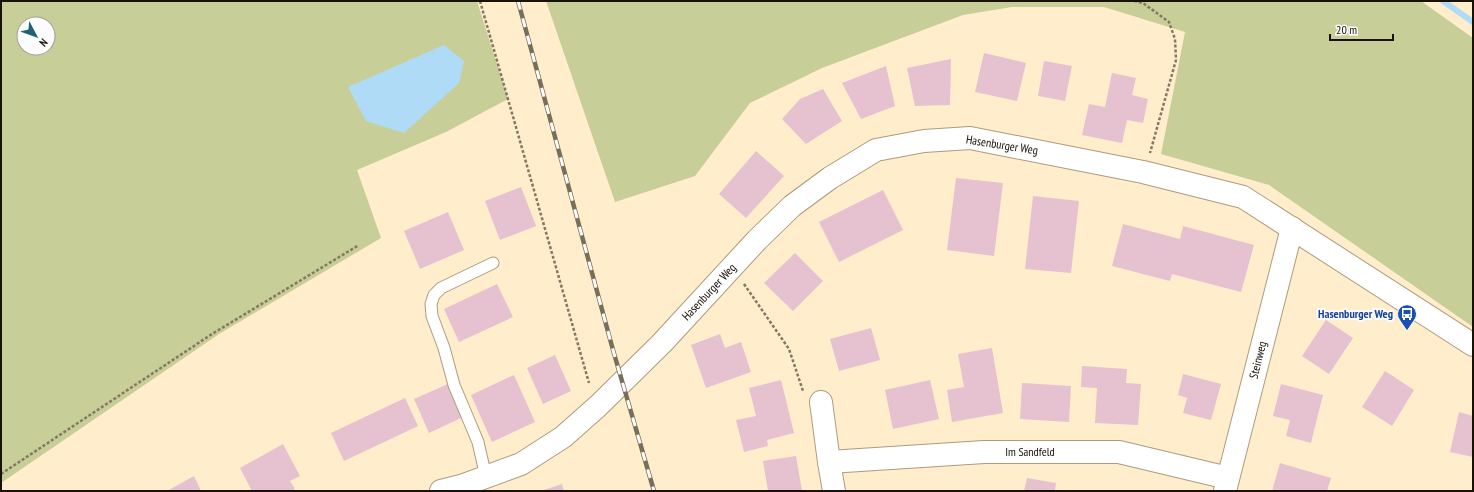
<svg xmlns="http://www.w3.org/2000/svg" width="1474" height="492" font-family="'PT Sans Narrow',sans-serif">
<rect width="100%" height="100%" fill="#ffedcc"/>
<!-- green -->
<g fill="#c8ce97" fill-rule="evenodd">
<path d="M1 1H477L508 99 446 132 357 170 381 238 219 334 1 483ZM24 24H48V48H24Z"/>
<polygon points="546,1 1421,1 1473,38 1473,327 1269,185 1161,154 1185,32 1104,7 1012,7 963,15 822,68 750,103 695,176 615,202"/>
</g>
<!-- water -->
<polygon fill="#afdbf7" points="444,45 464,61 459,83 404,133 366,121 348,87"/>
<g fill="none" stroke-linecap="round" stroke-linejoin="round">
<!-- stream -->
<polyline stroke="#afdbf7" stroke-width="6" points="1443,1 1473,22"/>
</g>
<!-- building -->
<g fill="#e6c1d0">
<polygon points="984,53 1026,63 1017,101 975,92"/>
<polygon points="951,59 950,105 915,106 907,68"/>
<polygon points="1044,61 1072,66 1065,101 1038,96"/>
<polygon points="886,66 895,106 861,119 842,83"/>
<polygon points="1112,73 1136,78 1132,95 1148,99 1143,123 1127,120 1122,143 1082,135 1089,104 1105,107"/>
<polygon points="823,89 842,121 806,144 782,119 800,99"/>
<polygon points="756,151 784,176 746,218 719,194"/>
<polygon points="956,178 1003,183 994,256 947,250"/>
<polygon points="521,187 536,226 500,240 485,201"/>
<polygon points="883,190 903,230 839,262 819,222"/>
<polygon points="1033,196 1079,201 1071,273 1025,269"/>
<polygon points="448,212 464,250 420,269 404,231"/>
<polygon points="1123,224 1180,239 1183,226 1254,245 1241,292 1172,274 1170,281 1112,266"/>
<polygon points="795,253 823,281 793,311 764,283"/>
<polygon points="497,284 513,317 459,342 444,309"/>
<polygon points="1326,320 1353,338 1329,374 1302,356"/>
<polygon points="871,328 880,360 839,371 830,339"/>
<polygon points="720,334 725,348 741,342 751,372 706,388 691,345"/>
<polygon points="992,348 1003,413 952,422 947,390 964,387 958,354"/>
<polygon points="555,355 571,391 543,404 527,368"/>
<polygon points="1082,366 1127,369 1126,383 1141,384 1138,425 1095,423 1097,388 1081,387"/>
<polygon points="1385,371 1414,390 1392,426 1362,407"/>
<polygon points="1183,374 1221,384 1211,420 1183,413 1187,398 1178,395"/>
<polygon points="514,375 535,422 492,442 471,395"/>
<polygon points="781,380 794,433 767,440 768,446 744,452 736,420 756,416 749,388"/>
<polygon points="930,380 939,419 893,429 885,390"/>
<polygon points="1022,383 1071,386 1069,422 1020,419"/>
<polygon points="448,384 463,417 429,433 414,399"/>
<polygon points="1281,384 1323,395 1311,443 1286,436 1290,420 1273,416"/>
<polygon points="405,398 418,426 344,461 331,433"/>
<polygon points="1459,412 1473,416 1473,457 1450,452"/>
<polygon points="283,444 300,476 290,481 295,489 290,491 252,491 240,468"/>
<polygon points="796,456 802,491 768,491 763,461"/>
<polygon points="1280,463 1331,478 1327,491 1272,491"/>
<polygon points="194,476 201,491 167,491"/>
<polygon points="1027,478 1056,483 1055,491 1024,491"/>
<polygon points="562,484 564,491 541,491"/>
</g>
<g fill="none" stroke-linecap="round" stroke-linejoin="round">
<!-- lane casing -->
<g stroke="#ac9b7d" stroke-width="13">
<polyline id="lane" points="486,477 478,442 454,385 444,348 432,316 431,304 434,295 441,288 493,263"/>
</g>
<!-- street casing -->
<g stroke="#ac9b7d" stroke-width="24">
<g id="street">
<polyline points="821,402 829,462"/>
<polyline points="441,491 461,486 521,464 563,437 598,406 662,343 757,240 792,206 830,178 876,150 924,141 970,138 1143,172 1243,197 1473,345"/>
<polyline points="834,491 829,462 984,452 1119,452 1228,478"/>
<polyline points="1225,491 1292,228"/>
</g>
</g>
<!-- path -->
<g stroke="#847863" stroke-width="2.5" stroke-dasharray="3 2" stroke-linecap="butt">
<polyline points="480,1 589,383"/>
<polyline points="1134,1 1143,3 1169,22 1175,39 1176,60 1150,153"/>
<polyline points="744,284 789,349 803,391"/>
<polyline points="1,474 212,334 359,245"/>
</g>
<!-- lane -->
<use href="#lane" stroke="#fff" stroke-width="11"/>
<!-- street -->
<use href="#street" stroke="#fff" stroke-width="22"/>
<!-- rail casing -->
<g stroke="#796e59" stroke-width="4.5">
<polyline id="rail" points="518,1 613,350 654,491"/>
</g>
<!-- rail -->
<use href="#rail" stroke="#fcfcfc" stroke-width="3" stroke-dasharray="9" stroke-linecap="butt"/>
</g>
<!-- icons -->
<defs>
<g id="bus-pin" transform="scale(1)"><path d="M0 17L-7.5 6A9.5 9.5 0 1 1 7.5 6Z" fill="#1a4fb4" stroke="#fcfcfc"/><path d="M-5-6H5V4H4V6H2V4H-2V6H-4V4H-5ZM-3.5-4V0h7V-4ZM-3.5 1.2v1.5H-2V1.2ZM2 1.2v1.5H3.5V1.2Z" fill="#fff"/></g>
</defs>
<g fill-rule="evenodd">
<use href="#bus-pin" x="1407" y="314"/>
</g>
<g text-anchor="middle" stroke-width="4" stroke-linejoin="round" paint-order="stroke">
<!-- street labels -->
<g font-size="12" fill="#181106" stroke="#fcfcfc">
<text transform="translate(1002 145) rotate(9)" y="4">Hasenburger Weg</text>
<text transform="translate(709 292) rotate(-47)" y="4">Hasenburger Weg</text>
<text transform="translate(1258 360) rotate(-76)" y="4">Steinweg</text>
<text x="1030" y="456">Im Sandfeld</text>
</g>
<!-- transit labels -->
<g font-size="12" font-weight="bold" fill="#164399" stroke="#fcfcfc" text-anchor="end">
<text x="1393" y="318">Hasenburger Weg</text>
</g>
</g>
<!-- border -->
<rect width="1474" height="492" fill="none" stroke="#181106" stroke-width="4"/>
<!-- north arrow -->
<g transform="translate(36 36) rotate(131)"><circle r="19" fill="#fcfcfc" stroke="#a19e9a"/>
<path d="M0-3L7 15L0 10L-7 15Z" fill="#1f6175"/>
<text y="-6" font-size="11" font-weight="bold" text-anchor="middle" fill="#181106">N</text>
</g>
<!-- scale -->
<path d="M1330 34v6h63v-6" fill="none" stroke="#181106" stroke-width="2"/>
<text x="1336" y="34" font-size="12" fill="#181106" stroke="#fcfcfc" stroke-width="3" paint-order="stroke">20 m</text>
</svg>
